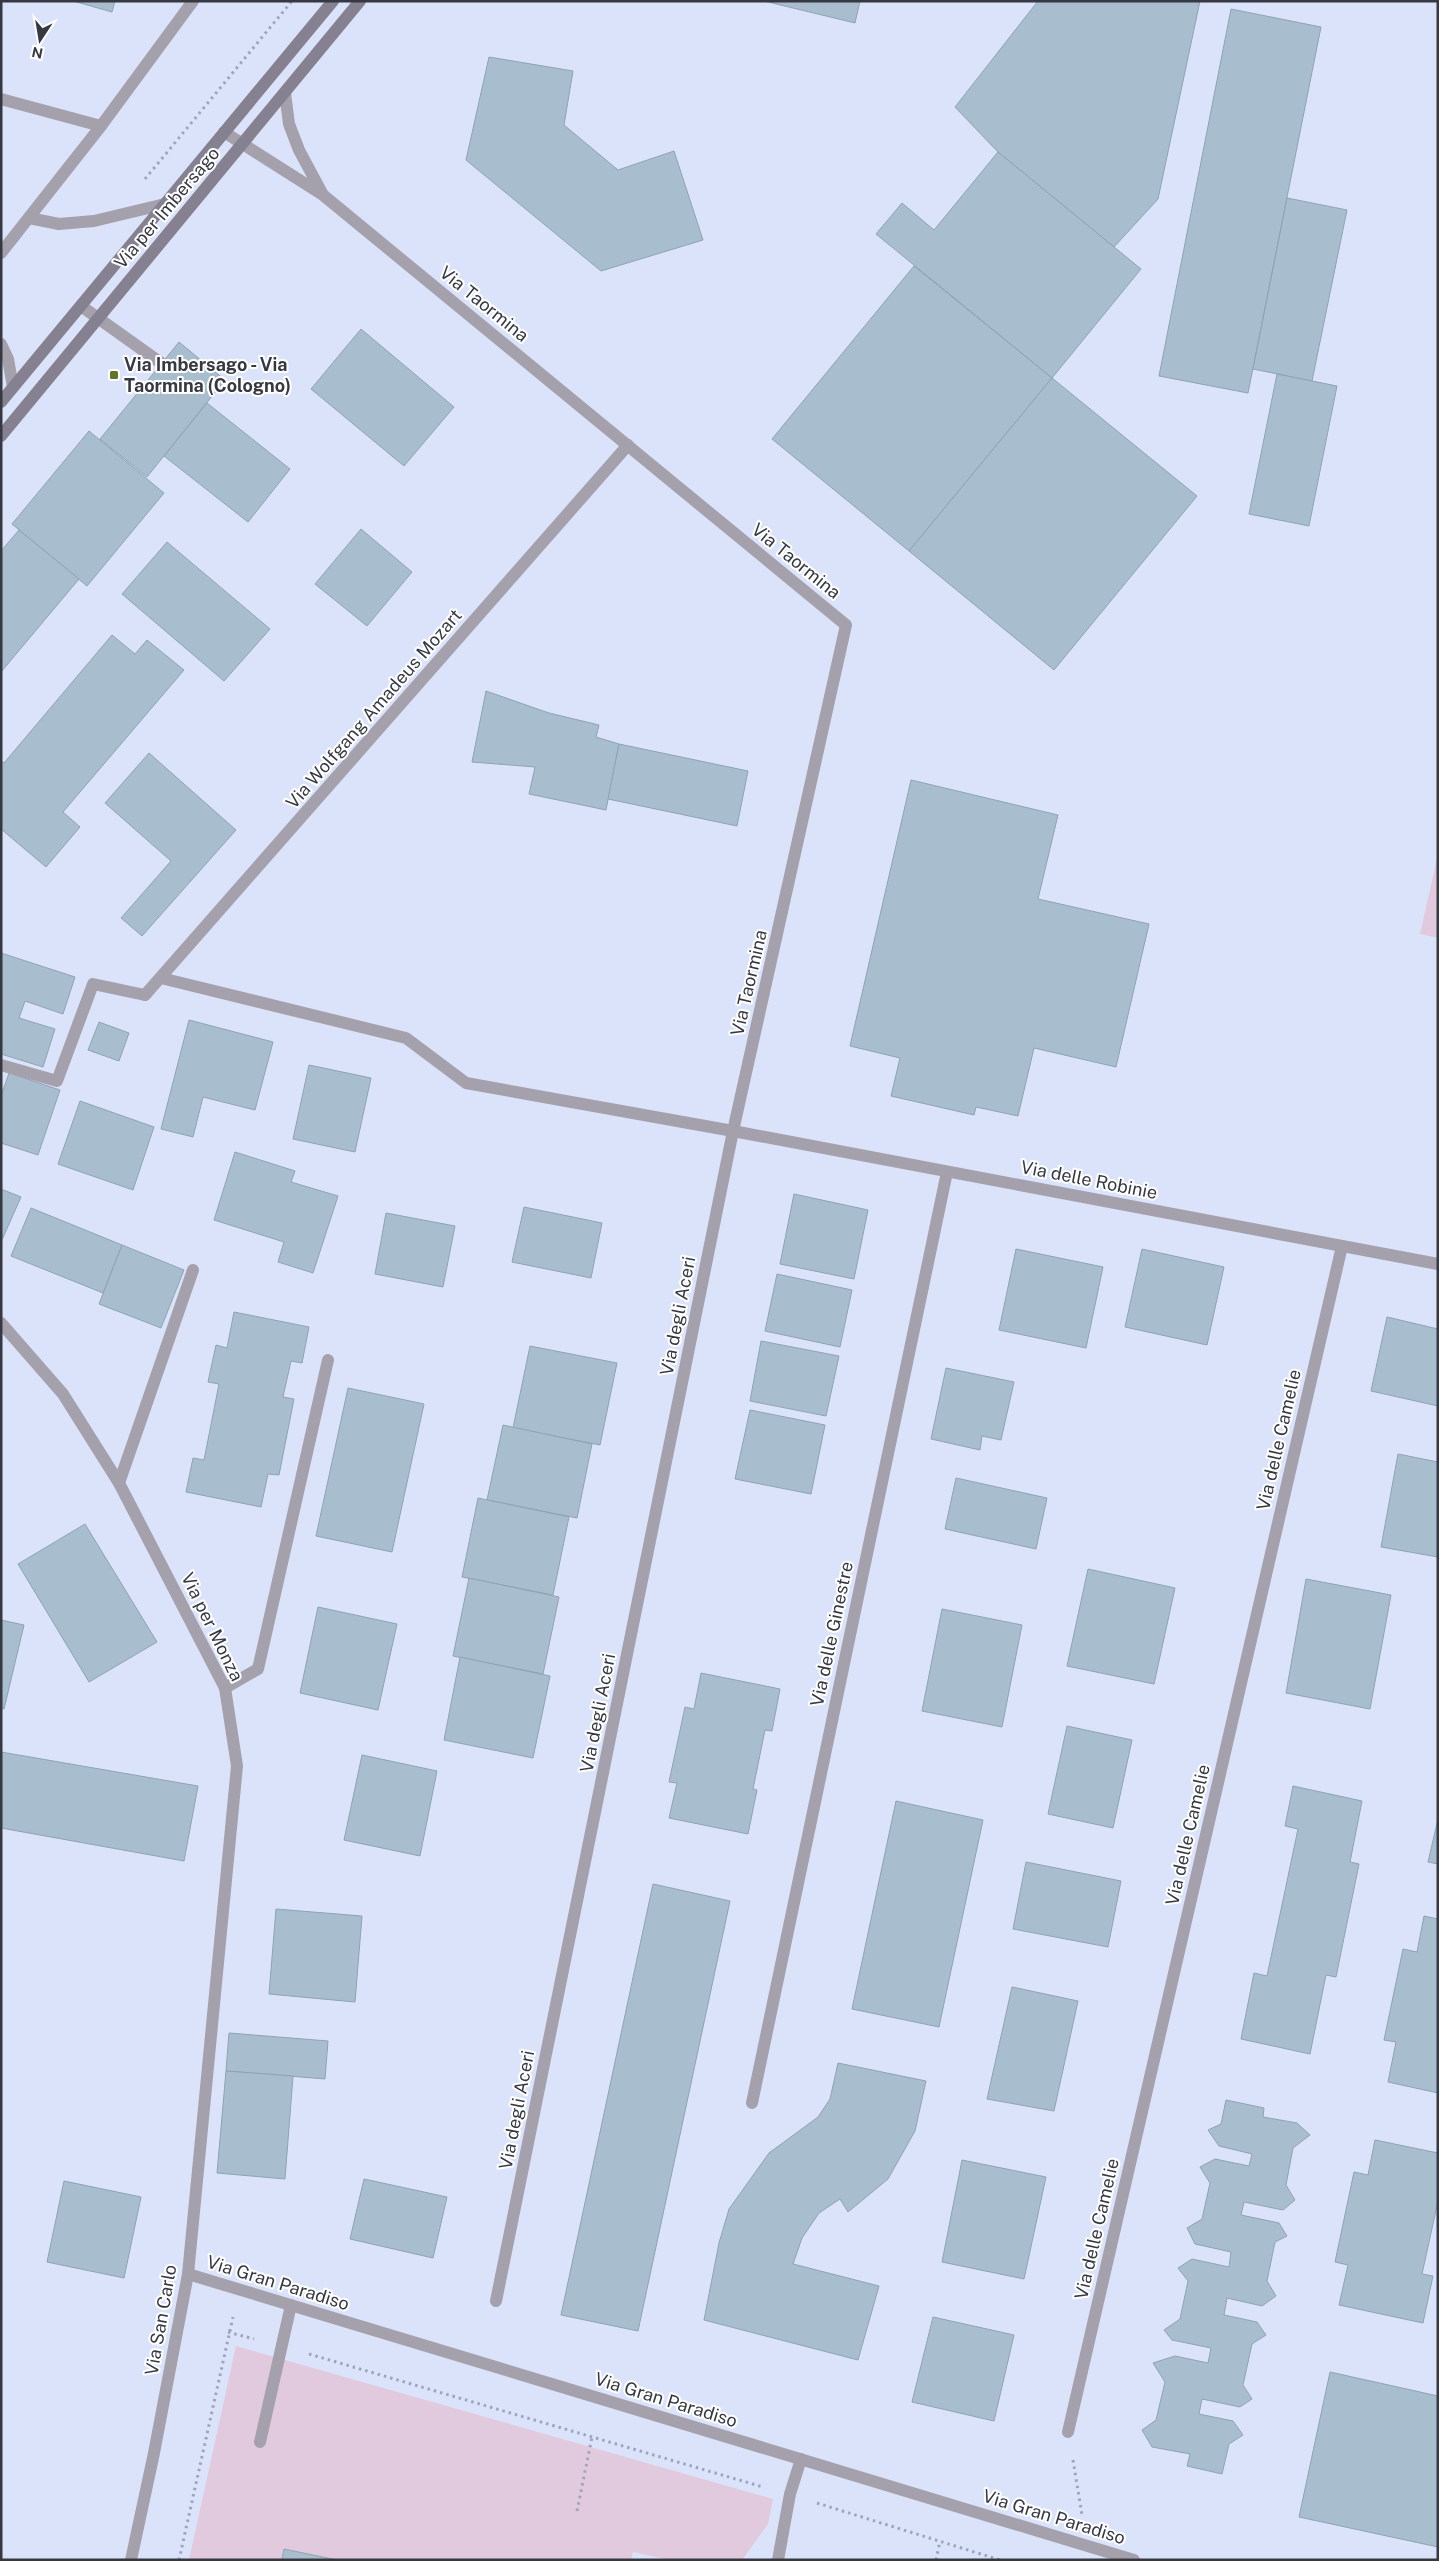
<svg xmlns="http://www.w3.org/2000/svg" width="1439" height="2561" font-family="'Public Sans',sans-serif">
<rect width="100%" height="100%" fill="#dbe3fb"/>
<!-- green -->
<g fill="#e1c9de">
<polygon points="1438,854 1438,938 1420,934"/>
<polygon points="236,2346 773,2499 768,2524 742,2560 671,2560 633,2552 631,2560 337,2560 284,2549 282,2560 189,2560"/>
</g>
<!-- building -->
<g fill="#a8bdce" stroke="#8ea3b3">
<polygon points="73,1 115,1 112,12"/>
<polygon points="764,1 860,1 855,23"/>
<polygon points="1038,1 1200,1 1158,199 1114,247 998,152 955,107"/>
<polygon points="1231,9 1321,27 1248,393 1159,376"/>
<polygon points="489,57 573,71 564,125 618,170 674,151 703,240 601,271 466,160"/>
<polygon points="998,152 1141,269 1052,378 876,234 902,203 934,230"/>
<polygon points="1287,198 1347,210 1312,381 1253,369"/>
<polygon points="914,266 1052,378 909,551 772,439"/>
<polygon points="361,329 454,407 404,466 311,389"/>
<polygon points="179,342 225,380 147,477 100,439"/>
<polygon points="1277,374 1337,386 1309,526 1249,514"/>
<polygon points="1052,378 1197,496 1054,670 909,551"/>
<polygon points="207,403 290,469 248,522 164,456"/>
<polygon points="89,431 164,493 87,586 12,524"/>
<polygon points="361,529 412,572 367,626 315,584"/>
<polygon points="19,530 79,579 1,672 1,551"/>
<polygon points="167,542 270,629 224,681 122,594"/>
<polygon points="112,635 135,654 147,640 184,670 63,812 80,827 46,867 1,829 1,761 4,763"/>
<polygon points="486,691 549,713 599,725 596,737 619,744 606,810 529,794 535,767 472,762"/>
<polygon points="619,744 748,771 737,826 608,799"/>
<polygon points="149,753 236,830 142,936 121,918 171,861 105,803"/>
<polygon points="911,780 1058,815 1038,899 1149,924 1116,1067 1034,1048 1018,1116 976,1107 974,1115 891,1096 900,1058 850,1046"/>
<polygon points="1,953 75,977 63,1014 25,1001 19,1018 55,1029 43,1067 1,1054"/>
<polygon points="189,1020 273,1042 255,1110 203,1097 193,1137 161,1129"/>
<polygon points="99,1022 129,1033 119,1061 88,1050"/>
<polygon points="309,1065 371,1078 355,1152 293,1139"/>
<polygon points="9,1073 60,1090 38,1155 1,1143 1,1096"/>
<polygon points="80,1101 154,1127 133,1190 58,1164"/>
<polygon points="235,1152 295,1171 291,1182 338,1196 313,1273 278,1262 284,1242 214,1220"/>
<polygon points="1,1189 21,1197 1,1242"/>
<polygon points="794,1194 868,1210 854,1279 780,1264"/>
<polygon points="524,1207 602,1223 591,1278 512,1262"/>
<polygon points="31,1208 122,1245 103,1293 11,1256"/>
<polygon points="386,1213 455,1226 443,1287 375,1274"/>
<polygon points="122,1245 184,1270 161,1328 99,1304"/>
<polygon points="1016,1249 1103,1267 1086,1348 999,1330"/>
<polygon points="1142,1249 1224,1267 1207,1345 1125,1327"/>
<polygon points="777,1274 852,1290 840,1347 765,1331"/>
<polygon points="234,1312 309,1327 302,1363 291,1361 283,1397 294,1399 279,1475 268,1474 261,1507 186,1492 193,1458 204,1460 219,1384 208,1382 216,1345 227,1348"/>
<polygon points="1387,1317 1438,1329 1438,1406 1371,1391"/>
<polygon points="761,1341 839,1356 826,1416 750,1401"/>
<polygon points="530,1346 617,1363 600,1445 513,1428"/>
<polygon points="946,1368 1014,1382 1001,1440 982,1436 980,1450 931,1439"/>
<polygon points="348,1388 424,1404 392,1552 316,1536"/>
<polygon points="750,1410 825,1425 811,1494 735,1479"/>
<polygon points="503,1425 592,1444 577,1518 487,1500"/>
<polygon points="1398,1454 1438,1462 1438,1557 1381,1547"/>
<polygon points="956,1478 1047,1498 1036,1549 945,1529"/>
<polygon points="478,1498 569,1517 553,1595 462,1577"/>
<polygon points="85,1524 157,1642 89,1682 18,1564"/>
<polygon points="1088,1569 1175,1588 1154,1684 1067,1666"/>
<polygon points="469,1578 559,1597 543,1674 453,1656"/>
<polygon points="1306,1579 1391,1595 1370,1709 1286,1693"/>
<polygon points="318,1607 397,1624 378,1710 300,1693"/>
<polygon points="942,1609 1022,1625 1002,1727 922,1711"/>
<polygon points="1,1620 24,1625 4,1709 1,1708"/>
<polygon points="460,1657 550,1676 533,1758 444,1740"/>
<polygon points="701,1673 780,1689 772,1731 765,1730 753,1789 757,1790 748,1834 669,1818 677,1783 669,1782 685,1707 694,1709"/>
<polygon points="1067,1726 1132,1740 1113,1828 1048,1814"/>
<polygon points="1,1752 198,1786 184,1861 1,1828"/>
<polygon points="362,1755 437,1771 420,1856 344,1840"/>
<polygon points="1293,1786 1362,1801 1350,1862 1359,1864 1336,1977 1326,1975 1310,2054 1241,2039 1254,1973 1267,1976 1298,1829 1285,1826"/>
<polygon points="896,1801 983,1820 939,2027 852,2009"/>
<polygon points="1438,1819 1438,1864 1428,1862"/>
<polygon points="1026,1862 1121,1881 1108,1947 1013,1929"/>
<polygon points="653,1884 730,1901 638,2331 561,2315"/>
<polygon points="276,1909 362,1916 355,2002 269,1994"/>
<polygon points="1424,1916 1438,1919 1438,2093 1388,2082 1396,2042 1384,2040 1403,1949 1417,1952"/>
<polygon points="1012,1987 1078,2001 1054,2111 987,2099"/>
<polygon points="229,2033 328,2041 325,2079 226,2071"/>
<polygon points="838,2063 926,2081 915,2131 888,2179 848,2212 840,2199 819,2213 802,2238 793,2264 879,2286 858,2360 704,2320 719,2243 729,2209 769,2153 818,2117 830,2099"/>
<polygon points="226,2071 293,2076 285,2179 217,2173"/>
<polygon points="1226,2100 1264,2108 1263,2117 1297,2123 1310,2135 1293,2148 1286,2185 1295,2200 1283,2210 1244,2202 1241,2215 1279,2223 1287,2236 1275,2242 1267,2281 1276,2296 1262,2306 1227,2298 1224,2315 1257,2322 1266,2335 1252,2344 1243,2385 1252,2399 1240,2407 1202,2399 1199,2414 1233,2421 1243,2435 1229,2444 1222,2474 1187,2466 1190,2454 1152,2447 1142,2430 1156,2420 1165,2382 1153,2363 1175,2356 1208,2363 1211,2348 1172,2340 1164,2330 1180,2319 1188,2281 1178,2268 1192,2259 1229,2267 1231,2252 1195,2244 1187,2228 1202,2219 1210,2183 1200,2167 1215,2159 1249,2166 1252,2154 1219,2146 1208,2130 1221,2124"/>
<polygon points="1375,2140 1438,2153 1438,2201 1422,2274 1433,2276 1423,2323 1339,2305 1348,2265 1335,2262 1354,2172 1368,2175"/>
<polygon points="962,2160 1046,2177 1024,2279 942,2262"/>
<polygon points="364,2179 447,2197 433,2258 350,2239"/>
<polygon points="64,2181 141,2197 124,2278 47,2262"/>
<polygon points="933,2317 1014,2335 994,2421 912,2402"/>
<polygon points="1330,2372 1438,2396 1438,2547 1299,2517"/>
<polygon points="284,2549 337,2560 282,2560"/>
</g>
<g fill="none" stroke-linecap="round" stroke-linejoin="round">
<!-- path -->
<g stroke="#9fa5b8" stroke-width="3" stroke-dasharray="2.5 4" stroke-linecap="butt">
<polyline points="145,179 292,1"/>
<polyline points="228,2332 254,2339"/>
<polyline points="309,2354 763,2487"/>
<polyline points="1073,2460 1082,2515"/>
<polyline points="817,2503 1000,2560"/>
<polyline points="577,2511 592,2437"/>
<polyline points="179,2560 233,2317"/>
<polyline points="936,2560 940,2541"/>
</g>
<!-- service -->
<g stroke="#a5a1ac" stroke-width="12">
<polyline points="1,99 101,126"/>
<polyline points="29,218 59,224 94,221 165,204"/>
<polyline points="1,253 101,126 193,1"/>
<polyline points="81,306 161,363"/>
<polyline points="1,344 8,359 13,387"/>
<polyline points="161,978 406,1038 466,1083 733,1131"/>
<polyline points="1,1065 57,1081 93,984 145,995"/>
<polyline points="119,1483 193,1270"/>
<polyline points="225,1688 258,1669 328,1360"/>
<polyline points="260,2442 291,2305"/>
<polyline points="778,2560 790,2494 801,2459"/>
</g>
<!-- minor -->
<g stroke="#a5a1ac" stroke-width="12">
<polyline points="285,93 289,124 299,150 322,193"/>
<polyline points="224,132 323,195 846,625 733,1131 496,2301"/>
<polyline points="145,995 628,445"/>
<polyline points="733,1131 1438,1264"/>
<polyline points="1,1323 63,1394 119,1483 225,1688 237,1766 188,2274 154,2453 131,2560"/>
<polyline points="752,2103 947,1172"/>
<polyline points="188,2274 1134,2560"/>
<polyline points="1068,2432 1342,1246"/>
</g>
<!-- secondary -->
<g stroke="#868190" stroke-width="12">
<polyline points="1,402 333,1"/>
<polyline points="1,436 360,1"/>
</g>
</g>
<!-- markers -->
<rect fill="#607526" stroke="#fff" stroke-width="2" x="109" y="370" width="10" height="10" rx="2.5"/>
<g text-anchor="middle" stroke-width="4" stroke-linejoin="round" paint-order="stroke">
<!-- street labels -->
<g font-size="18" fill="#363942" stroke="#fff">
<text transform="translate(167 208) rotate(-50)" y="6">Via per Imbersago</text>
<text transform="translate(484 304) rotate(39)" y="6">Via Taormina</text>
<text transform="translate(796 561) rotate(39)" y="6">Via Taormina</text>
<text transform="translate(374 709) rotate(-49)" y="6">Via Wolfgang Amadeus Mozart</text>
<text transform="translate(749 983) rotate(-77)" y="6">Via Taormina</text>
<text transform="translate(1089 1180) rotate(11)" y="6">Via delle Robinie</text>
<text transform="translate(678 1316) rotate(-79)" y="6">Via degli Aceri</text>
<text transform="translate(1279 1440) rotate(-77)" y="6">Via delle Camelie</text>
<text transform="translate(212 1627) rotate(64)" y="6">Via per Monza</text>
<text transform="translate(832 1634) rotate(-78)" y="6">Via delle Ginestre</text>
<text transform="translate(598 1713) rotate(-79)" y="6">Via degli Aceri</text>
<text transform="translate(1188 1835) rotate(-77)" y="6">Via delle Camelie</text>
<text transform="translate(517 2110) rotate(-79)" y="6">Via degli Aceri</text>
<text transform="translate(1097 2229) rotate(-77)" y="6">Via delle Camelie</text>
<text transform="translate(278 2283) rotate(17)" y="6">Via Gran Paradiso</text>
<text transform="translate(161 2320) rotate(-80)" y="6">Via San Carlo</text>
<text transform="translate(666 2400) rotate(17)" y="6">Via Gran Paradiso</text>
<text transform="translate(1054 2517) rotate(17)" y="6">Via Gran Paradiso</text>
</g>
<!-- poi labels -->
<g font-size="18" font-weight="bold" fill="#363942" stroke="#fff" text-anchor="start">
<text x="124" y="371">Via Imbersago - Via<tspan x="124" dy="21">Taormina (Cologno)</tspan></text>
</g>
</g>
<!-- border -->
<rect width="1439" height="2561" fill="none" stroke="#363942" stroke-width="5"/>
<!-- north arrow -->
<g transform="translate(40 40) rotate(192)" stroke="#ffffff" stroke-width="4" paint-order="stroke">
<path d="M0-4L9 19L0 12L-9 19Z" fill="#363942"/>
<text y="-8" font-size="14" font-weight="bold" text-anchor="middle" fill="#363942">N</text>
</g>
</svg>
